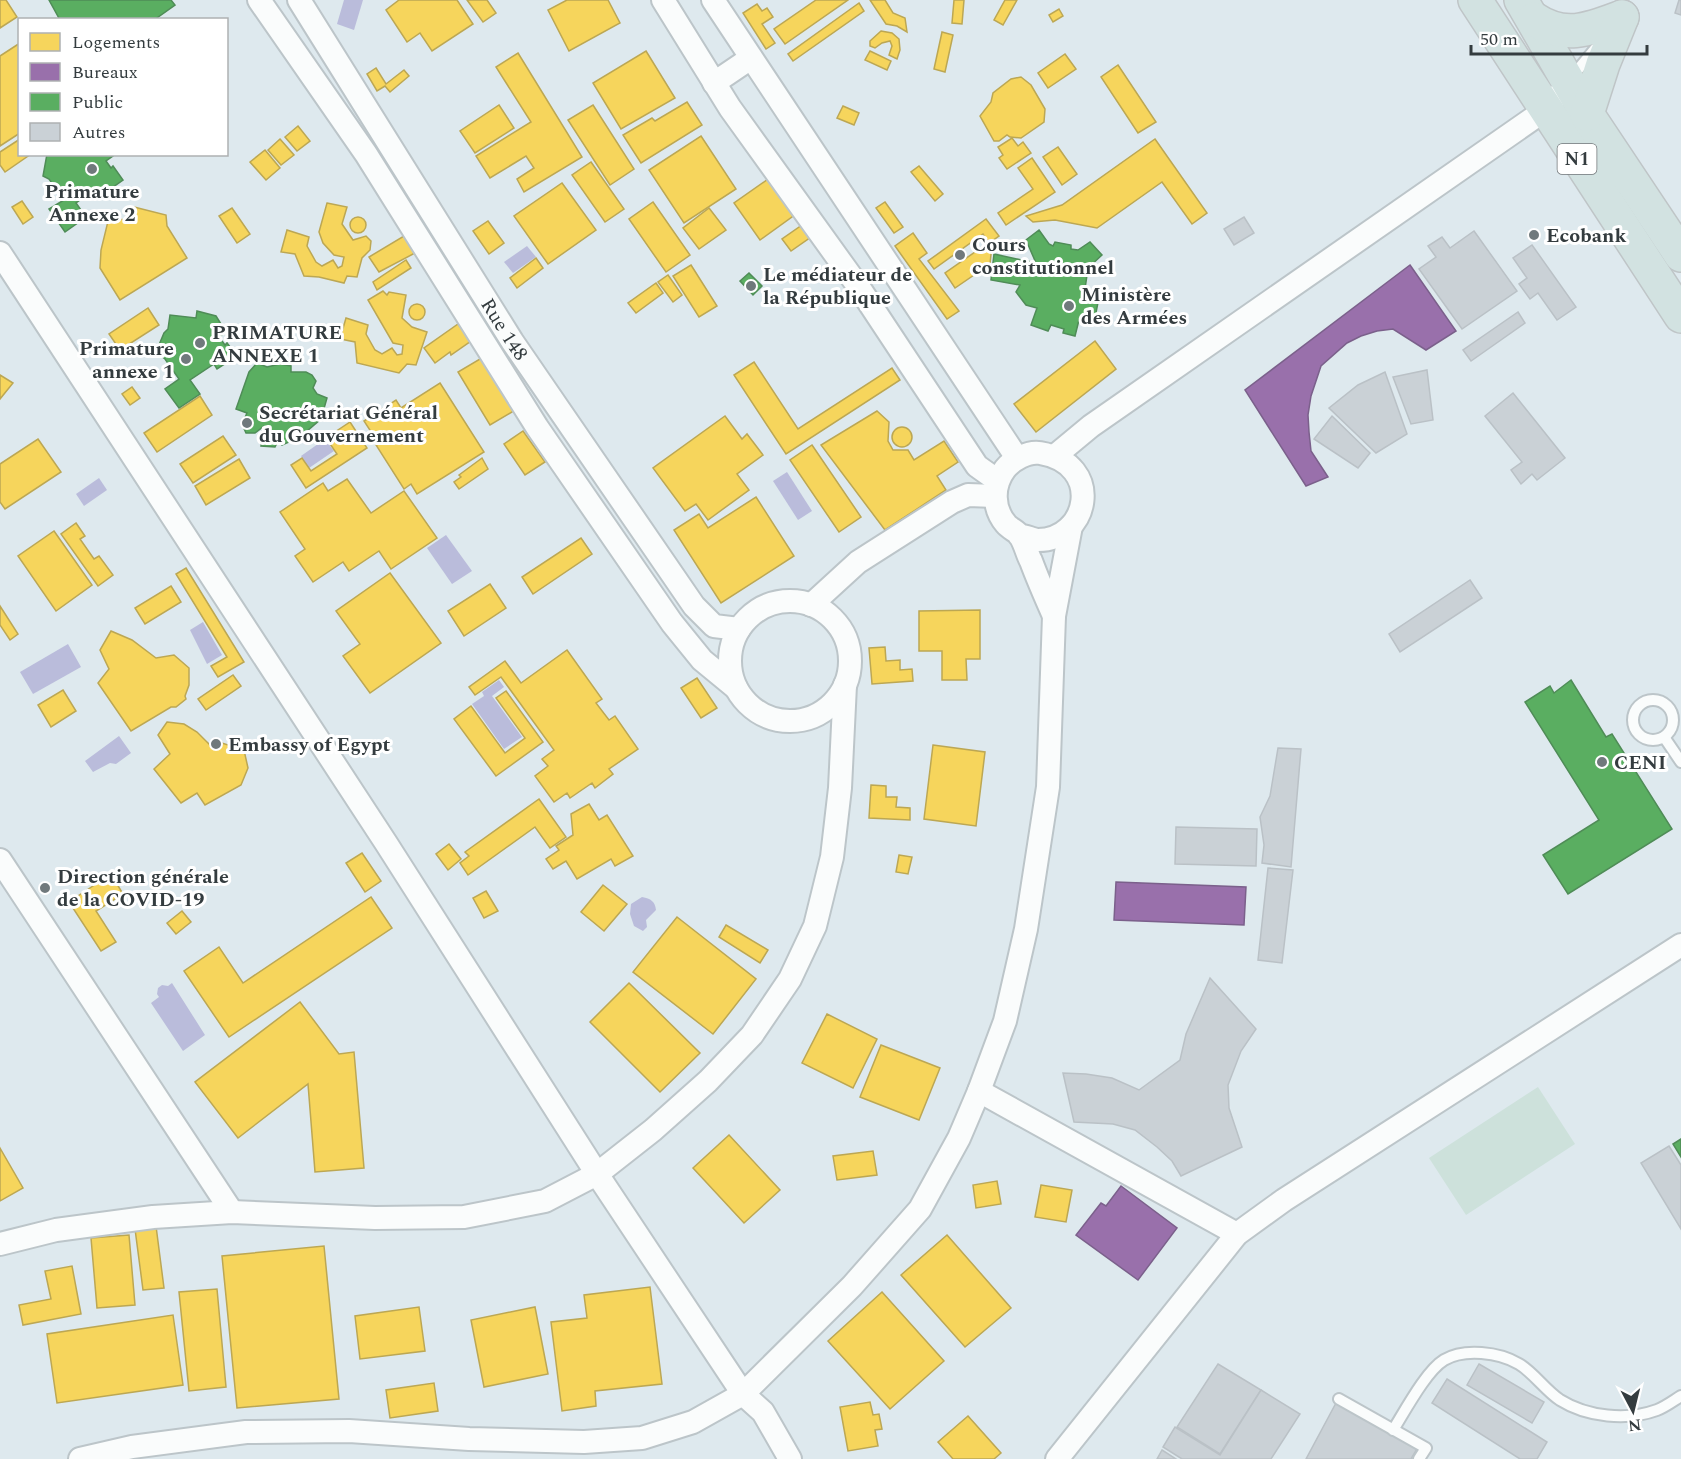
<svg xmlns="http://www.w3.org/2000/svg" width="1681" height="1459" font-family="Spectral,serif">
<rect width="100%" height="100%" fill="#dee9ee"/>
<!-- green -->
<polygon fill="#cde1db" points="1538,1087 1575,1144 1466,1215 1429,1158"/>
<!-- water -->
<g fill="#babcdb">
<polygon points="344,0 363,0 354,30 337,24"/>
<polygon points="527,246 536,257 513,273 504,262"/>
<polygon points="325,439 334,451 309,468 301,456"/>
<polygon points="787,472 812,511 798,520 773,481"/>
<polygon points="99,478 107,490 84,506 76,494"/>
<polygon points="446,535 472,571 452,584 427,548"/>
<polygon points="203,622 222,655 207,664 190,630"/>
<polygon points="68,644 81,667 33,694 20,672"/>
<polygon points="499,680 504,687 492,696 522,737 504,749 472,704 484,696 482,692"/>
<polygon points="119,736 131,753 116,764 110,763 93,772 85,761"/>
<path d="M642 897C651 899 655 901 656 910L646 920 647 927 643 931 634 926 630 914 631 904Z"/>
<polygon points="172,983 205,1035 183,1051 151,1003 159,997 157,994 158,988 162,985 168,986"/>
</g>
<!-- homes -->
<g fill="#f6d55c" stroke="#bca753" stroke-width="1.5">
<polygon points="0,0 6,0 17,17 0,28"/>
<polygon points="399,0 457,0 473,24 432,51 420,33 407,42 386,10"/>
<polygon points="467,0 487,0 496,13 483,22"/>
<polygon points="567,0 608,0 620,23 569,51 548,10"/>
<polygon points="816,0 848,0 785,44 774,29"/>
<polygon points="870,0 885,0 893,13 905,18 907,32 897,26 886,24"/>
<polygon points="954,0 964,0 962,24 952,23"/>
<polygon points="1005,0 1017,0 1003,25 994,20"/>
<polygon points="859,3 864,11 793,61 788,54"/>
<polygon points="757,4 762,11 767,8 773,17 762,24 775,43 766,49 743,13"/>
<polygon points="1059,9 1063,16 1053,22 1049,15"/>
<polygon points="881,31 892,33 899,39 900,50 897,59 889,55 892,46 890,41 882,43 875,48 870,46 870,41"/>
<polygon points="942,32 953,35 945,72 934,69"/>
<polygon points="20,43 20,133 0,146 0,56"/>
<polygon points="646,51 675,98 621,129 593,83"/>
<polygon points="870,51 891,61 887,70 865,60"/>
<polygon points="518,53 582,157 524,192 517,179 534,168 526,156 490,178 476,156 531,122 496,67"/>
<polygon points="1065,54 1076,69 1048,88 1038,73"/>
<polygon points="1118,65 1156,122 1138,133 1101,77"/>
<polygon points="376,68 386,84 404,70 409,76 390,92 385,86 377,91 367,74"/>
<polygon points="1021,77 1031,85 1045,109 1044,122 1021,138 1010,137 1007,135 999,141 994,141 980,116 991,102 993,93 1011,79"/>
<polygon points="687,102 702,125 641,163 623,135 652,118 655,121"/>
<polygon points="499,105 514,128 475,153 460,131"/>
<polygon points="593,105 634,169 610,185 568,120"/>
<polygon points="843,106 859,113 854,125 837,118"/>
<polygon points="298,126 310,141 297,151 285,137"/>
<polygon points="701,136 736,189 684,223 649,170"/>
<polygon points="1012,138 1018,146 1023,142 1031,153 1007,169 999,158 1003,155 998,147"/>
<polygon points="20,139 20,154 31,154 5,172 0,165 0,152"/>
<polygon points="280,139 294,155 281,165 268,150"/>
<polygon points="1155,139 1207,213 1192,224 1162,182 1097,228 1055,220 1033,222 1026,216 1062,205"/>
<polygon points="1058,147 1077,174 1062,185 1043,157"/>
<polygon points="265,150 280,168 266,180 250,162"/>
<polygon points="1032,158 1055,192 1006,225 998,213 1033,189 1018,168"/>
<polygon points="591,162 624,209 605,222 572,175"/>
<polygon points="919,166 943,194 935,201 911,172"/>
<polygon points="771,177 796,214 760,240 734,203"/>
<polygon points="562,183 596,230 548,264 514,216"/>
<polygon points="22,201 33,217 23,224 12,207"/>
<polygon points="653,202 690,255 666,272 629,219"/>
<polygon points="885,202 903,227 894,233 876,208"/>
<polygon points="327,203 347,207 342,224 353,240 366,236 371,241 370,250 362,258 357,277 347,276 344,283 319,277 304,276 295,254 281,252 287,230 309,237 307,246 316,262 322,266 333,260 338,268 342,266 344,257 334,255 323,243 319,232"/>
<polygon points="134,207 166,215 167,226 187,258 120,300 100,268 101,250 109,217 130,221"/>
<polygon points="232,208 250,234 237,243 219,216"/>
<polygon points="709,208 726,230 699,249 683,228"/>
<circle cx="358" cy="225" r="8"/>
<polygon points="986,219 999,236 989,243 983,234 934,269 928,261"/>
<polygon points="488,221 504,243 489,254 473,231"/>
<polygon points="802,225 811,237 791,251 782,239"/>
<polygon points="913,233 927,253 919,259 959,311 947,319 895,246"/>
<polygon points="404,236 415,253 379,272 369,257"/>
<polygon points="985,245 992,245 990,264 955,288 945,273"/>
<polygon points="536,258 543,268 517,288 510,278"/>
<polygon points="406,260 411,268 377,290 373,282"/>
<polygon points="691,265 717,306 699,317 673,276"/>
<polygon points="668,275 682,295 673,302 658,282"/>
<polygon points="656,283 663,293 636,313 628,303"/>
<polygon points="383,291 387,295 389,292 406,295 402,318 412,327 427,332 416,365 407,364 399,373 357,363 355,342 340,339 346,318 368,325 366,334 375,350 382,354 392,348 397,355 402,354 403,345 393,343 368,300"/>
<circle cx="417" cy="312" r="8"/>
<polygon points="148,308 159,325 120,350 109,334"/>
<polygon points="458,324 471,341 451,355 450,352 435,363 424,348"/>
<polygon points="1095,341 1116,369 1036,432 1014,404"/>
<polygon points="485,356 517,409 490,425 458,372"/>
<polygon points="754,362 798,429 892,368 900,380 786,454 734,375"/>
<polygon points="0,375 13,383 0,399"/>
<polygon points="440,383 484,452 417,494 411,484 404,489 376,445 379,444 364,421 396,400 401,408"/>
<polygon points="132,387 140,398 130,405 122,394"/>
<polygon points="200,396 212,415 157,452 144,433"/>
<polygon points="877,411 889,422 888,441 893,450 908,450 914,460 944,441 958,462 937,476 946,490 885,530 821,445"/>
<polygon points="725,416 742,439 747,434 763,455 737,474 749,490 708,520 696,504 685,511 653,468"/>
<polygon points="350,422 367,448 306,488 291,465 302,458 311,471 337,454 326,438"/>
<circle cx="902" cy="437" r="10"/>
<polygon points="523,431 545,462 525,475 504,444"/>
<polygon points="223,436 236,455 193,483 180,464"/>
<polygon points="38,439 61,472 5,509 0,502 0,464"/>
<polygon points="812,445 861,517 839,532 790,460"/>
<polygon points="482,458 488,469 459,489 454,482 461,477 459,475"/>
<polygon points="239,459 250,478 206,505 195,486"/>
<polygon points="347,479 371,513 404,491 437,538 391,569 379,551 349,571 343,562 313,582 295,556 305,549 280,512 323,483 328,491"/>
<polygon points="756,497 794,556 721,603 674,530 699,514 708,528"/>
<polygon points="76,523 85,536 80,539 94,559 99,556 113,575 98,586 61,534"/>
<polygon points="54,531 92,585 56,611 18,556"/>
<polygon points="581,538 592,554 533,594 522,577"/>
<polygon points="186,568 244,662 218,677 211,666 227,657 176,574"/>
<polygon points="390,573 441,643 370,693 343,656 360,644 336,611"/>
<polygon points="490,584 506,608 464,636 448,611"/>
<polygon points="171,586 181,602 145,624 135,608"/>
<polygon points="0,606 18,634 10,640 0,625"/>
<polygon points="980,610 980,659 966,659 967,680 942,680 942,651 919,651 919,611"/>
<polygon points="111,631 132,640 156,658 174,655 189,668 189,685 185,696 186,699 176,707 171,707 131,731 98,683 109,669 100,650"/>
<polygon points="885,647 886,661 900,660 900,670 912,669 913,681 872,684 869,648"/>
<polygon points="567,650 602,699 596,703 609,720 615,716 638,749 609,769 613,774 595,788 592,783 570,798 567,793 554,802 535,776 548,766 542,759 554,750 501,677 475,695 469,687 505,661 521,683"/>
<polygon points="233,675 241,686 206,710 198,699"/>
<polygon points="697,678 717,708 701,718 681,688"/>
<polygon points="63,690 76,711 51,727 38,705"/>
<polygon points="506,691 543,742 496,776 454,719 471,706 505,753 525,738 496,698"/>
<polygon points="167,722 184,724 197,732 214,749 222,743 244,750 248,768 241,785 205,805 197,793 181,803 154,769 170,754 158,735"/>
<polygon points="933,745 985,752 976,826 924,819"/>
<polygon points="871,785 886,786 886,797 897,797 896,807 910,808 910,820 869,818"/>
<polygon points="539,799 566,837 550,848 535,827 468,875 460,863 469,856 465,852"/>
<polygon points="589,804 599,820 607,815 633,856 615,866 611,859 577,879 566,861 553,869 546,859 559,850 556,846 573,835 571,814"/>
<polygon points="449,844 461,859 448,870 436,854"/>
<polygon points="362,853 381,881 365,892 346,863"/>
<polygon points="899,855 912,857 908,874 896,872"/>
<polygon points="111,874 123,894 96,911 116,942 101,951 69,902"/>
<polygon points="603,885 627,904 604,931 581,912"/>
<polygon points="486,891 498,911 484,918 473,898"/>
<polygon points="371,897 392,928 229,1037 184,971 219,947 243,983"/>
<polygon points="182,911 191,922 176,934 167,923"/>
<polygon points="677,917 756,979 713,1034 633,972"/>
<polygon points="726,925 768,950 760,963 719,937"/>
<polygon points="629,983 700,1053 660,1092 590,1022"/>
<polygon points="300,1002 339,1054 354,1052 364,1168 315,1172 308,1084 238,1138 195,1082"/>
<polygon points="827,1014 877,1039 853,1088 802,1063"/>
<polygon points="881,1045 940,1068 919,1120 860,1097"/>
<polygon points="729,1135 780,1190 744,1223 693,1168"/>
<polygon points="0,1148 23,1188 0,1201"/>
<polygon points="873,1151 877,1175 837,1180 833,1156"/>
<polygon points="997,1181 1001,1204 976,1208 973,1185"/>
<polygon points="1041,1185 1072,1190 1066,1222 1035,1217"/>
<polygon points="156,1226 164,1288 143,1290 135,1229"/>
<polygon points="129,1235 135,1305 97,1308 91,1238"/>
<polygon points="947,1235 1011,1308 965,1347 901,1275"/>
<polygon points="324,1246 339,1399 237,1408 222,1256"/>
<polygon points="72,1266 81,1314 23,1325 19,1305 51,1299 45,1271"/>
<polygon points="650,1287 662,1384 595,1391 596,1406 562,1411 551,1322 587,1318 584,1295"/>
<polygon points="217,1289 226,1387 189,1391 179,1292"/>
<polygon points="882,1292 944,1361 890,1409 828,1341"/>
<polygon points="419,1307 425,1351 360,1359 355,1316"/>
<polygon points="535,1307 548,1374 484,1387 471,1320"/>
<polygon points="173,1315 183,1385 57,1403 47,1334"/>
<polygon points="434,1383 438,1411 390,1418 386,1390"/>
<polygon points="870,1402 873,1415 879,1414 882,1429 875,1430 878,1446 848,1451 840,1407"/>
<polygon points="968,1416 1001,1453 994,1459 953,1459 938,1442"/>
</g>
<!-- offices -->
<g fill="#9970ab" stroke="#7b608b" stroke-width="1.5">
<polygon points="1410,265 1456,331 1426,350 1393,329 1377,331 1361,336 1347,343 1321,366 1311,396 1308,415 1309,432 1311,451 1328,477 1306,486 1245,390"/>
<polygon points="1116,882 1246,887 1244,925 1114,920"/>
<polygon points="1121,1186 1177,1228 1138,1280 1076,1235 1101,1203 1106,1206"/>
</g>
<!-- public -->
<g fill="#5aae61" stroke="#4f8c57" stroke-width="1.5">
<polygon points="49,0 171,0 175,5 154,20 60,20"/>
<polygon points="47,154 112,154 113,156 106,161 111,168 113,166 123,180 99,197 94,190 76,203 86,217 65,232 49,209 64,200 49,179 43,176"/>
<polygon points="1039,230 1049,244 1053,246 1055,242 1071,245 1071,249 1078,250 1090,242 1102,255 1088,268 1085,289 1100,292 1094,323 1079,320 1075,336 1063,333 1064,329 1051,325 1048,331 1031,325 1037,308 1026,305 1016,292 1020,285 991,280 994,254 1036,263 1026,240"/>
<polygon points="749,273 762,286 753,295 740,281"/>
<polygon points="197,311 216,316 226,332 219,337 225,345 227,343 237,356 217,369 214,364 190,380 200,394 179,408 165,389 179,379 165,359 156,352 164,333 168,329 170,315 196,318"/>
<polygon points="257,363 267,367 280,364 291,366 291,372 306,372 312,375 316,381 313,388 317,394 327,398 321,419 300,437 282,445 279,439 275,447 261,446 263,427 255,433 246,433 242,424 247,413 236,409 249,372"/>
<polygon points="1571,680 1606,737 1612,734 1672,829 1568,894 1543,855 1599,820 1525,702 1550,686 1554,693"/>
<polygon points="1681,1139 1681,1157 1673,1144"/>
</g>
<!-- building -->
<g fill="#cad1d6" stroke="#bac1c6" stroke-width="1.5">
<polygon points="1679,0 1681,0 1681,15 1675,13"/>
<polygon points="1244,217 1254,233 1234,245 1224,229"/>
<polygon points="1474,231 1517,291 1462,329 1419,269 1436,257 1428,246 1442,237 1450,248"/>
<polygon points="1532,245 1576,307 1557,320 1538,293 1530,299 1519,284 1527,278 1513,258"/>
<polygon points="1518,312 1525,323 1471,361 1463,350"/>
<polygon points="1427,370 1433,420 1411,424 1393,377"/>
<polygon points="1385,372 1407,434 1376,453 1329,408 1358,385"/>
<polygon points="1513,393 1565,458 1537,480 1532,474 1521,484 1511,470 1522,462 1485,416"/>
<polygon points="1332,416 1370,453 1358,468 1314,439"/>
<polygon points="1470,580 1482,598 1400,652 1389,634"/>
<polygon points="1278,748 1301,749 1291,867 1262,863 1264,845 1260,817 1270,796"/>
<polygon points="1176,827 1257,829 1256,866 1175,864"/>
<polygon points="1268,868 1293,870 1282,963 1258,960"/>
<polygon points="1210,978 1256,1029 1241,1051 1228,1085 1229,1108 1242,1147 1181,1176 1172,1161 1157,1147 1135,1130 1113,1124 1074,1122 1063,1073 1086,1074 1112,1078 1139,1090 1180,1060 1186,1034"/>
<polygon points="1669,1146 1681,1165 1681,1229 1641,1163"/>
<polygon points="1218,1364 1261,1390 1220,1454 1177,1427"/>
<polygon points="1479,1364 1544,1402 1532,1423 1467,1385"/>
<polygon points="1447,1379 1547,1442 1537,1459 1520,1459 1432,1403"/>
<polygon points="1261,1390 1300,1414 1271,1459 1182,1459 1163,1447 1175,1427 1220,1455"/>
<polygon points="1336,1403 1417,1449 1411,1459 1306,1459"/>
<polygon points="1162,1450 1176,1459 1157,1459"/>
</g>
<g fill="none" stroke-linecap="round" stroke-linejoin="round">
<!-- service casing -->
<g stroke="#bcc5c9" stroke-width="14">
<g id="service">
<polyline points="1571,78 1595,49"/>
<circle cx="1653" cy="720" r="20"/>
<polyline points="1664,737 1681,762"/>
<polyline points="1339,1399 1426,1448 1419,1459"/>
<path d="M1393 1430C1405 1411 1426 1371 1444 1360 1464 1348 1499 1352 1519 1364 1534 1373 1545 1390 1560 1400 1587 1417 1627 1421 1657 1410 1665 1407 1673 1401 1681 1396"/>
</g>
</g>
<!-- minor casing -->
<g stroke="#bcc5c9" stroke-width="26">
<g id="minor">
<polyline points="259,0 366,154 537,427 672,623 702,660 736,688"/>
<path id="s1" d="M299 0 512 341 694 606 714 626 739 629"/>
<polyline points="663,0 730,108 858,286 977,466 998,481"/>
<polyline points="713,0 1017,458"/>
<polyline points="714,83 751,58"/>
<polyline points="0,253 386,843 597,1174 743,1394 763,1412 790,1459"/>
<polyline points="1056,455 1091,426 1545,110 1555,97"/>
<path d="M1019 535C1025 536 1032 539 1037 540 1089 541 1105 464 1040 453 1028 451 1012 460 1005 469 992 486 993 509 1006 524 1010 529 1017 531 1020 536 1025 543 1027 554 1031 561 1038 580 1046 598 1054 616"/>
<circle cx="790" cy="661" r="60"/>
<polyline points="811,605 858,562 952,502 968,495 995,496"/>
<polyline points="0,860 232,1212"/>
<polyline points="979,1091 1237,1234"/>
<polyline points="0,1244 56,1230 153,1217 232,1212 375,1218 464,1217 545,1201 597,1174 653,1130 708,1081 752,1035 790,979 815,926 832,857 840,788 845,685"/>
<polyline points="80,1459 132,1447 246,1432 349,1431 469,1439 584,1442 642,1438 693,1422 743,1394 852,1286 920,1209 959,1138 979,1091 1005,1021 1026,929 1048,787 1054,616 1071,526"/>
<polyline points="1057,1459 1237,1234 1284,1200 1681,945"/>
</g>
</g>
<!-- trunk casing -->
<g stroke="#bfc5c7" stroke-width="36">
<g id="trunk">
<polyline points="1475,0 1681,316"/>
<polyline points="1521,0 1587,114 1681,255"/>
<path d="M1534 19C1565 40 1590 29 1622 17"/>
<polyline points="1587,114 1603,64 1622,17"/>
</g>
</g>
<!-- service -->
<use href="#service" stroke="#fafcfc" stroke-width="10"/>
<!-- minor -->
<use href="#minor" stroke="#fafcfc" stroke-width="22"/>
<!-- trunk -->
<use href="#trunk" stroke="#d2e2e1" stroke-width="33"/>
</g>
<!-- markers -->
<g fill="#70797c" stroke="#fff" stroke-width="2">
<circle cx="92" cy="169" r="6"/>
<circle cx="1534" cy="235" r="6"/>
<circle cx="960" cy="255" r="6"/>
<circle cx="751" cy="286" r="6"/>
<circle cx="1069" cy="306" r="6"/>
<circle cx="200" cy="343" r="6"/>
<circle cx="186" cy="359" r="6"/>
<circle cx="247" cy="423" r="6"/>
<circle cx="216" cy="744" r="6"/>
<circle cx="1602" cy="762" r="6"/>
<circle cx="45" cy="888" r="6"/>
</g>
<g text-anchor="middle" stroke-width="6" stroke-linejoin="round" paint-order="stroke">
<!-- shield labels -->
<rect fill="#fff" stroke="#717679" stroke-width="1.5" x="1557.5" y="144" width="39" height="30" rx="4.5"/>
<g font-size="18" font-weight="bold" fill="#343c3f">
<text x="1577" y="165">N1</text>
</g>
<!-- poi labels -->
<g font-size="20" font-weight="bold" fill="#343c3f" stroke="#fff" text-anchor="start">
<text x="92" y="198" text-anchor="middle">Primature<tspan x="92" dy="23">Annexe 2</tspan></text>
<text x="1546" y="242">Ecobank</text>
<text x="972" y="251">Cours<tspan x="972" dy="23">constitutionnel</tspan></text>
<text x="763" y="281">Le médiateur de<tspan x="763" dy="23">la République</tspan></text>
<text x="1081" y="301">Ministère<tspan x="1081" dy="23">des Armées</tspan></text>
<text x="212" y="339">PRIMATURE<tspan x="212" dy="23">ANNEXE 1</tspan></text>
<text x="174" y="355" text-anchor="end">Primature<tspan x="174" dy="23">annexe 1</tspan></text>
<text x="259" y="419">Secrétariat Général<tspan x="259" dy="23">du Gouvernement</tspan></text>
<text x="228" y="751">Embassy of Egypt</text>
<text x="1614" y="769">CENI</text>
<text x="57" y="883">Direction générale<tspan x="57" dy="23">de la COVID-19</tspan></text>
</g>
<!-- street labels -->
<g font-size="20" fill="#343c3f" stroke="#fff">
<text dy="7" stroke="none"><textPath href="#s1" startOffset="388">Rue 148</textPath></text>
</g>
</g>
<!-- legend -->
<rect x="18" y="18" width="210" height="138" fill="#ffffff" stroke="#aeb1b2" stroke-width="1.5"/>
<rect x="30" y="33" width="30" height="18" fill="#f6d55c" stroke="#aeb1b2" stroke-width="1.5"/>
<text x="72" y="48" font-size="18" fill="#343c3f">Logements</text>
<rect x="30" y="63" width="30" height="18" fill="#9970ab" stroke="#aeb1b2" stroke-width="1.5"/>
<text x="72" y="78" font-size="18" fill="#343c3f">Bureaux</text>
<rect x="30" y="93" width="30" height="18" fill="#5aae61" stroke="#aeb1b2" stroke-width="1.5"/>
<text x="72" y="108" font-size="18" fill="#343c3f">Public</text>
<rect x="30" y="123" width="30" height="18" fill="#cad1d6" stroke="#aeb1b2" stroke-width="1.5"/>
<text x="72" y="138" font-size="18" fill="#343c3f">Autres</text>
<!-- north arrow -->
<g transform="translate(1633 1411) rotate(173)" stroke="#ffffff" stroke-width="4.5" paint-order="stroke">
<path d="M0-4.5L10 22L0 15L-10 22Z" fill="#343c3f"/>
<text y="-9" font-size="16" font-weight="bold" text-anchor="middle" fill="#343c3f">N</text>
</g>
<!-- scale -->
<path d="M1471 45v9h176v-9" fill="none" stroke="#343c3f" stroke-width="3"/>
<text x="1480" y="45" font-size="18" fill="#343c3f" stroke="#ffffff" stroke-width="4.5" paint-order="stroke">50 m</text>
</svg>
